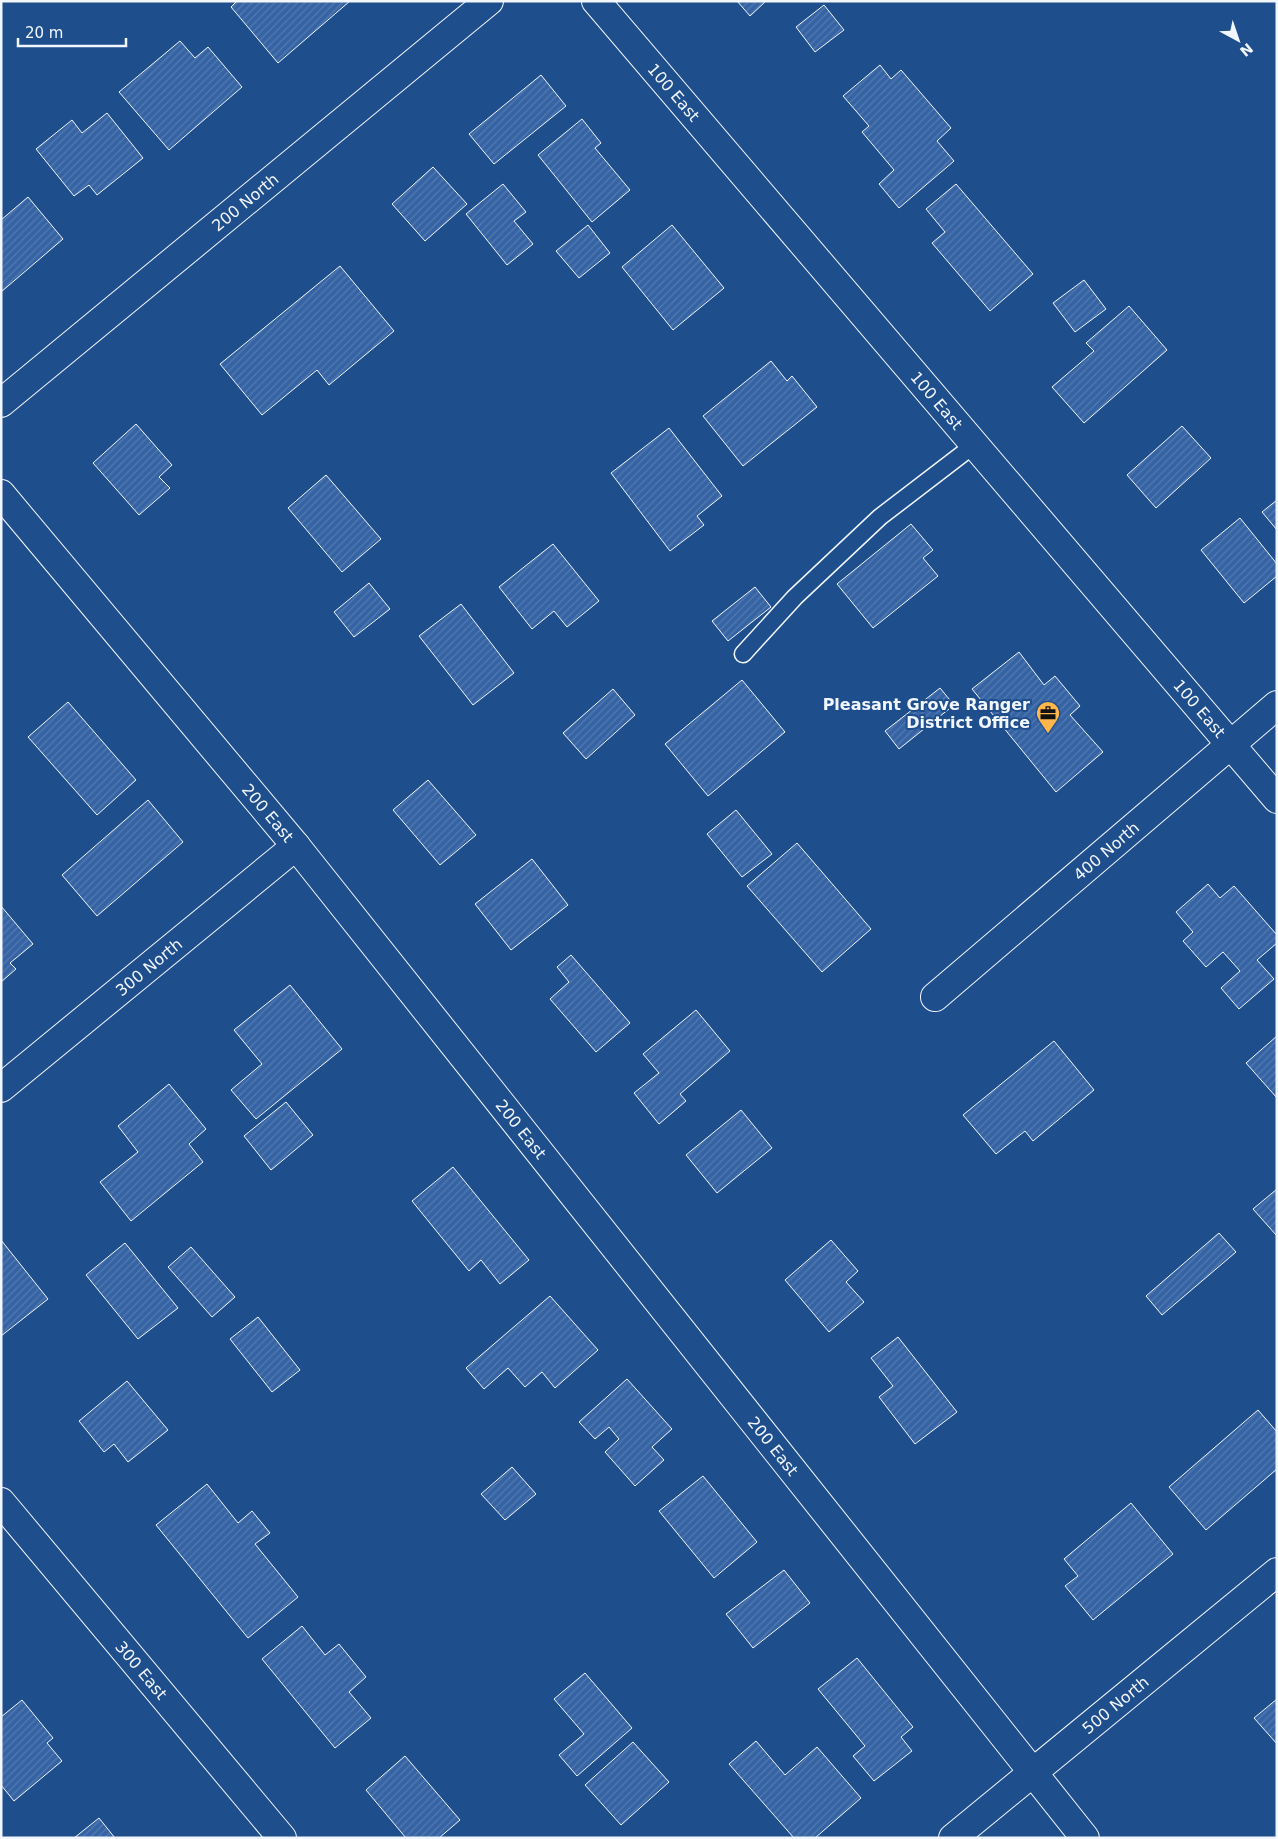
<svg xmlns="http://www.w3.org/2000/svg" width="1278" height="1839" font-family="'DejaVu Sans',sans-serif">
<defs>
<pattern id="building-hatch" width="6" height="6" patternUnits="userSpaceOnUse" patternTransform="scale(1.25)"><rect width="6" height="6" fill="#3563a3"/><path d="M-1 1l2-2M0 6l6-6M5 7l2-2" fill="none" stroke="#537ab1"/></pattern>
</defs>
<rect width="100%" height="100%" fill="#1f4e8c"/>
<!-- building -->
<g fill="url(#building-hatch)" stroke="#f2f6ff">
<polygon points="237,1 350,1 278,63 231,7"/>
<polygon points="737,1 766,1 750,16"/>
<polygon points="824,5 844,30 815,52 796,27"/>
<polygon points="180,41 195,58 208,47 242,87 169,150 119,92"/>
<polygon points="880,65 891,79 901,70 951,128 937,141 954,161 899,208 879,184 894,170 862,132 869,126 843,96"/>
<polygon points="541,75 566,106 494,164 469,134"/>
<polygon points="107,113 143,158 97,195 89,185 74,196 36,149 72,120 82,133"/>
<polygon points="582,119 601,143 595,148 630,190 592,222 538,155"/>
<polygon points="433,167 467,204 425,241 392,204"/>
<polygon points="503,184 526,212 514,221 533,244 507,265 466,214"/>
<polygon points="956,184 1033,274 990,311 932,243 945,232 926,209"/>
<polygon points="28,197 63,239 1,292 1,220"/>
<polygon points="588,225 610,253 579,278 556,251"/>
<polygon points="672,225 724,288 673,330 622,267"/>
<polygon points="340,266 394,331 329,385 317,370 262,415 220,364"/>
<polygon points="1084,280 1106,309 1075,332 1053,303"/>
<polygon points="1129,306 1167,350 1084,423 1052,387 1094,351 1086,343"/>
<polygon points="771,361 787,381 792,376 817,407 743,466 703,416"/>
<polygon points="136,424 172,465 159,477 170,488 139,515 93,463"/>
<polygon points="1182,426 1211,458 1156,508 1127,475"/>
<polygon points="669,428 722,496 697,516 704,525 670,551 611,473"/>
<polygon points="326,475 381,539 342,572 288,508"/>
<polygon points="1277,500 1277,530 1262,512"/>
<polygon points="1240,518 1277,564 1277,576 1244,603 1201,550"/>
<polygon points="911,524 933,550 923,558 938,576 873,628 837,584"/>
<polygon points="553,544 599,601 567,627 554,611 532,629 499,587"/>
<polygon points="369,583 390,609 354,637 334,612"/>
<polygon points="755,587 771,607 728,641 712,621"/>
<polygon points="461,604 514,673 473,705 419,636"/>
<polygon points="1019,652 1044,685 1055,676 1080,706 1070,715 1103,752 1056,792 972,689"/>
<polygon points="742,680 785,732 708,796 665,744"/>
<polygon points="940,688 954,705 899,749 885,731"/>
<polygon points="613,689 635,715 586,759 563,733"/>
<polygon points="68,702 136,780 97,815 28,737"/>
<polygon points="428,780 476,835 440,865 393,810"/>
<polygon points="148,800 183,842 97,916 62,875"/>
<polygon points="736,810 772,854 742,877 707,834"/>
<polygon points="797,843 871,929 822,972 747,886"/>
<polygon points="532,859 568,905 511,950 475,904"/>
<polygon points="1208,884 1220,898 1234,886 1277,935 1277,943 1257,960 1274,979 1239,1009 1221,988 1240,971 1223,952 1206,967 1183,941 1193,932 1176,912"/>
<polygon points="1,906 33,944 10,963 16,969 1,982"/>
<polygon points="571,955 630,1023 596,1052 550,999 569,982 557,967"/>
<polygon points="290,985 342,1049 256,1119 231,1090 262,1064 234,1030"/>
<polygon points="696,1010 730,1051 680,1094 686,1101 659,1124 634,1093 659,1073 643,1054"/>
<polygon points="1277,1036 1277,1098 1246,1063"/>
<polygon points="1054,1041 1094,1090 1033,1141 1025,1131 996,1154 963,1115"/>
<polygon points="169,1084 206,1129 189,1144 203,1162 131,1221 100,1182 138,1152 118,1126"/>
<polygon points="286,1102 313,1135 271,1170 244,1136"/>
<polygon points="741,1110 772,1148 717,1193 686,1155"/>
<polygon points="453,1167 529,1260 500,1284 481,1260 469,1271 412,1201"/>
<polygon points="1277,1189 1277,1236 1253,1209"/>
<polygon points="1219,1233 1236,1252 1162,1315 1146,1296"/>
<polygon points="1,1240 48,1299 1,1336"/>
<polygon points="831,1240 858,1271 846,1282 864,1302 829,1332 785,1280"/>
<polygon points="125,1243 178,1308 138,1339 86,1275"/>
<polygon points="191,1247 235,1297 212,1317 168,1267"/>
<polygon points="550,1296 598,1350 555,1388 542,1372 525,1387 508,1368 484,1389 466,1368"/>
<polygon points="258,1317 300,1370 272,1392 230,1339"/>
<polygon points="898,1337 957,1412 915,1444 879,1397 893,1386 871,1358"/>
<polygon points="627,1379 672,1429 652,1447 664,1460 635,1486 605,1452 619,1439 609,1427 595,1439 579,1422"/>
<polygon points="127,1381 168,1430 128,1462 114,1444 104,1452 79,1421"/>
<polygon points="1258,1410 1277,1432 1277,1469 1206,1530 1169,1487"/>
<polygon points="512,1467 536,1494 505,1520 481,1494"/>
<polygon points="703,1476 757,1542 714,1578 659,1511"/>
<polygon points="207,1484 238,1523 252,1511 270,1533 255,1544 298,1597 248,1638 156,1525"/>
<polygon points="1131,1503 1173,1554 1093,1620 1065,1586 1078,1576 1064,1559"/>
<polygon points="784,1570 810,1603 753,1648 726,1614"/>
<polygon points="302,1626 325,1655 339,1644 366,1677 349,1692 371,1718 335,1748 262,1659"/>
<polygon points="857,1658 913,1727 901,1737 912,1751 874,1781 853,1756 865,1746 818,1689"/>
<polygon points="585,1673 632,1728 577,1776 559,1755 584,1734 554,1699"/>
<polygon points="1277,1699 1277,1744 1254,1718"/>
<polygon points="22,1700 53,1738 47,1743 62,1761 14,1801 1,1785 1,1717"/>
<polygon points="756,1741 785,1775 817,1747 861,1798 815,1838 794,1838 729,1764"/>
<polygon points="633,1742 669,1782 621,1825 585,1785"/>
<polygon points="405,1756 460,1820 439,1838 406,1838 366,1790"/>
<polygon points="99,1818 115,1838 74,1838"/>
</g>
<g fill="none" stroke-linecap="round" stroke-linejoin="round">
<!-- lane casing -->
<g stroke="#f2f6ff" stroke-width="19">
<polyline id="lane" points="743,654 795,597 880,517 974,445"/>
</g>
<!-- street casing -->
<g stroke="#f2f6ff" stroke-width="30">
<g id="street">
<path id="s1" d="M1 403 489 1"/>
<path id="s2" d="M1 494 296 846 1085 1838"/>
<path id="s3" d="M935 997 1277 705"/>
<path id="s4" d="M1 1088 296 846"/>
</g>
</g>
<!-- secondary casing -->
<g stroke="#f2f6ff" stroke-width="30">
<g id="secondary">
<path id="s5" d="M596 1 1277 799"/>
<path id="s6" d="M1 1502 282 1838"/>
<path id="s7" d="M953 1838 1277 1572"/>
</g>
</g>
<!-- lane -->
<use href="#lane" stroke="#1f4e8c" stroke-width="16"/>
<!-- street -->
<use href="#street" stroke="#1f4e8c" stroke-width="28"/>
<!-- secondary -->
<use href="#secondary" stroke="#1f4e8c" stroke-width="28"/>
</g>
<!-- icons -->
<defs>
<g id="office-pin" transform="scale(1.25)"><path d="M0 17L-7.5 6A9.5 9.5 0 1 1 7.5 6Z" fill="#ffb74d" stroke="#1f4e8c"/><path d="M-6-3h4V-5.5h4V-3h4V5H-6ZM-1-4.5V-3h2v-1.5ZM-6 0V1H6V0Z" fill="#111"/></g>
</defs>
<g fill-rule="evenodd">
<use href="#office-pin" x="1048" y="713"/>
</g>
<g text-anchor="middle" stroke-width="4" stroke-linejoin="round" paint-order="stroke">
<!-- street labels -->
<g font-size="16" fill="#f2f6ff" stroke="#1f4e8c">
<text dy="6" stroke="none"><textPath href="#s5" startOffset="120">100 East</textPath></text>
<text dy="6" stroke="none"><textPath href="#s1" startOffset="316">200 North</textPath></text>
<text dy="6" stroke="none"><textPath href="#s5" startOffset="525">100 East</textPath></text>
<text dy="6" stroke="none"><textPath href="#s5" startOffset="930">100 East</textPath></text>
<text dy="6" stroke="none"><textPath href="#s2" startOffset="416">200 East</textPath></text>
<text dy="6" stroke="none"><textPath href="#s3" startOffset="225">400 North</textPath></text>
<text dy="6" stroke="none"><textPath href="#s4" startOffset="191">300 North</textPath></text>
<text dy="6" stroke="none"><textPath href="#s2" startOffset="821">200 East</textPath></text>
<text dy="6" stroke="none"><textPath href="#s2" startOffset="1226">200 East</textPath></text>
<text dy="6" stroke="none"><textPath href="#s6" startOffset="219">300 East</textPath></text>
<text dy="6" stroke="none"><textPath href="#s7" startOffset="210">500 North</textPath></text>
</g>
<!-- poi labels -->
<g font-size="16" font-weight="bold" fill="#f2f6ff" stroke="#1f4e8c" text-anchor="end">
<text x="1030" y="710">Pleasant Grove Ranger<tspan x="1030" dy="18">District Office</tspan></text>
</g>
</g>
<!-- border -->
<rect width="1278" height="1839" fill="none" stroke="#f2f6ff" stroke-width="5"/>
<!-- north arrow -->
<g transform="translate(1238 40) rotate(140)" stroke="#1f4e8c" stroke-width="4" paint-order="stroke">
<path d="M0-4L9 19L0 12L-9 19Z" fill="#f2f6ff"/>
<text y="-8" font-size="14" font-weight="bold" text-anchor="middle" fill="#f2f6ff">N</text>
</g>
<!-- scale -->
<path d="M18 38v8h108v-8" fill="none" stroke="#f2f6ff" stroke-width="2.5"/>
<text x="25" y="38" font-size="15" fill="#f2f6ff" stroke="#1f4e8c" stroke-width="4" paint-order="stroke">20 m</text>
</svg>
